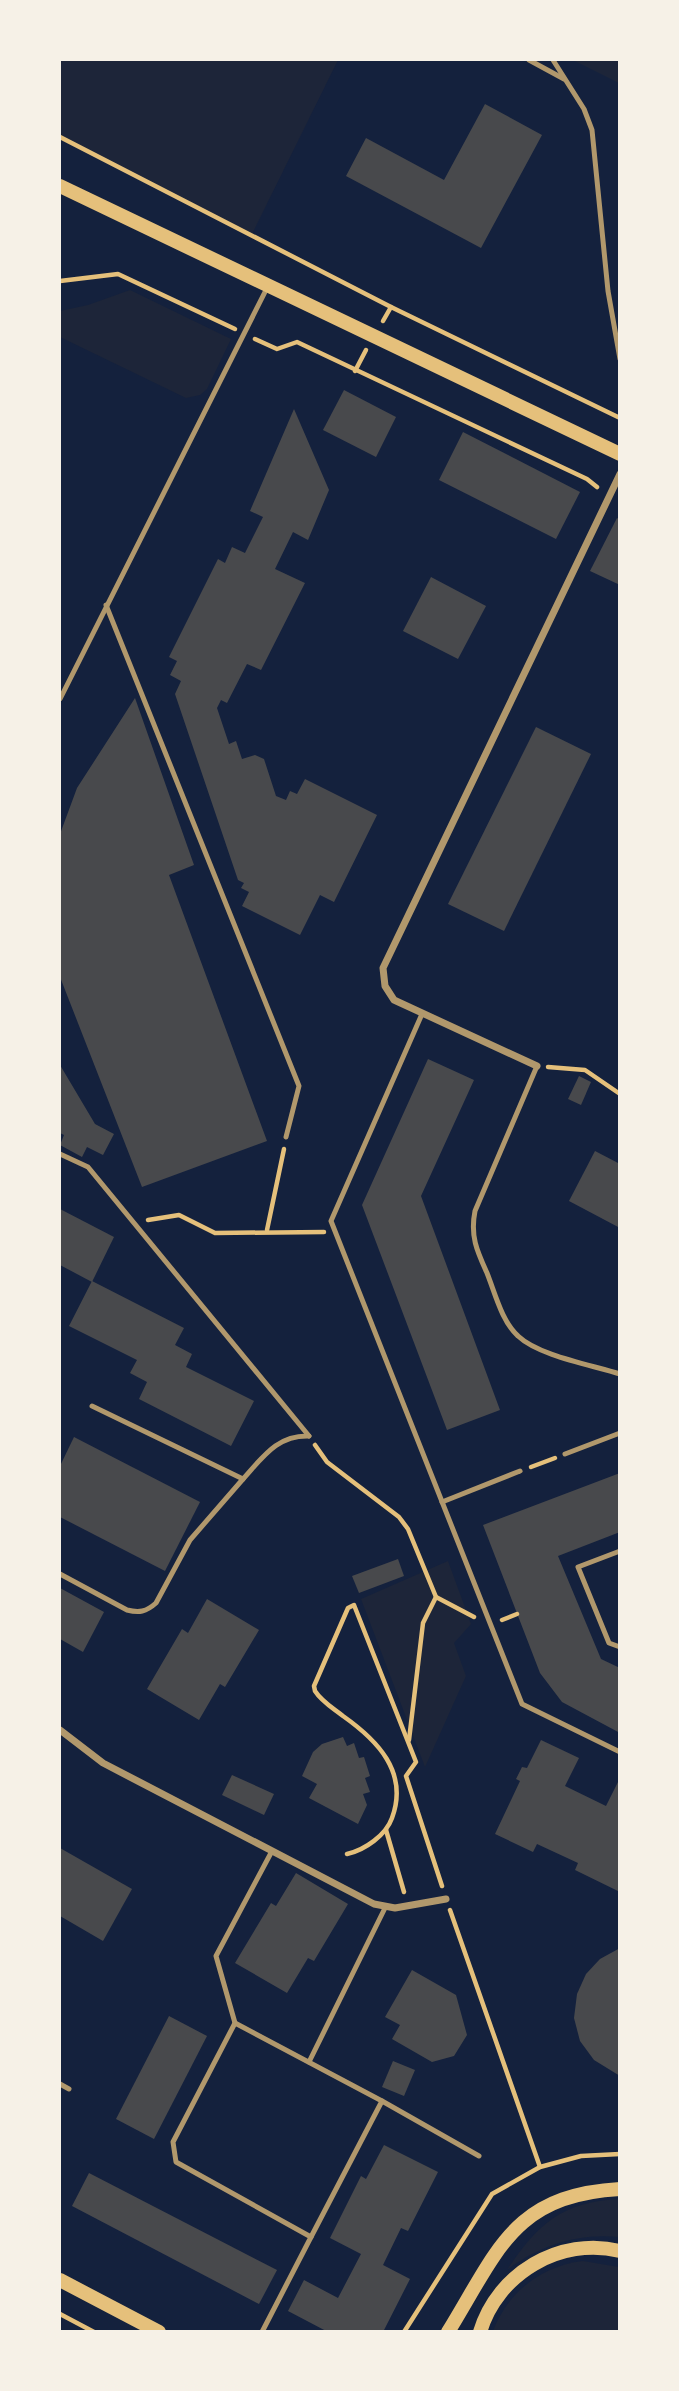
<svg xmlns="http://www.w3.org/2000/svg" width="679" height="2391" font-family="'Libre Baskerville',serif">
<rect width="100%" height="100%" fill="#14213d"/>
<!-- green -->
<g fill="#1d2539">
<polygon points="60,60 338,60 251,236 60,138"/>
<polygon points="573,60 619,60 619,83"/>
<polygon points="130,290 231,339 207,389 200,395 186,398 60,337 60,311 88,305"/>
<polygon points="448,1561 471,1624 454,1643 466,1676 425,1767 361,1599"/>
<path d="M619 2199V2237C578 2233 540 2245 507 2270 537 2225 561 2202 619 2199Z"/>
<path d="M583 2261 619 2267V2331H493C508 2292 541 2266 583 2261Z"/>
</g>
<!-- building -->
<g fill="#48494c">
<polygon points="485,104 542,135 481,248 346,176 366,138 444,180"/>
<polygon points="344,390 396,417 376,457 323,430"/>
<polygon points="294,409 329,490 308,540 293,532 275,569 305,583 261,670 247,664 227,703 221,700 217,708 229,744 236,741 242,759 255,755 264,759 276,796 286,800 290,791 297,794 305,779 377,815 334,902 320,895 300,935 242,906 249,892 241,888 244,883 238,880 175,694 181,681 170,675 177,661 169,657 218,559 225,563 232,547 245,553 263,517 250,511"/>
<polygon points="463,432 580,492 556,539 439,480"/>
<polygon points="617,518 620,520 620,585 590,571"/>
<polygon points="431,577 486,606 458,659 403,631"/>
<polygon points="135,698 194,865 169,875 267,1141 142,1187 60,977 60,834 77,788"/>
<polygon points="536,727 591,754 504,931 448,904"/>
<polygon points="428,1059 474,1080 421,1196 500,1410 447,1430 362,1205"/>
<polygon points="60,1065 95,1124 114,1134 103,1155 87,1147 82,1157 60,1145 64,1135 60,1133"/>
<polygon points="579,1076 591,1082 581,1105 568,1099"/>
<polygon points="595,1151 620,1164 620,1228 569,1201"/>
<polygon points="60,1209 114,1237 92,1282 60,1265"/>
<polygon points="92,1281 184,1328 175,1345 192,1354 186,1367 254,1401 231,1446 139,1399 147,1382 130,1373 137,1360 69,1326"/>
<polygon points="74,1437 200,1502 165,1571 60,1517 60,1466"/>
<polygon points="620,1473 620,1532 558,1556 601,1659 620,1668 620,1733 562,1702 540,1673 483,1525"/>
<polygon points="398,1559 404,1576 359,1593 352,1576"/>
<polygon points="60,1588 104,1612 83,1652 60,1639"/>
<polygon points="207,1599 259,1630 225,1687 220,1684 199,1720 147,1689 182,1629 188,1633"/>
<polygon points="343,1737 347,1746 354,1743 359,1758 364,1757 370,1776 365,1778 370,1792 363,1794 367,1805 358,1824 309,1798 317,1784 302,1776 313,1752 322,1744"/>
<polygon points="541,1740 579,1758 565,1786 606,1806 620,1778 620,1892 575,1870 578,1863 537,1844 533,1852 495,1834 520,1781 516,1779 522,1767 527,1768"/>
<polygon points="232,1775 274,1794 264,1815 222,1795"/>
<polygon points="60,1848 132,1889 103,1941 60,1916"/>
<polygon points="296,1873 348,1904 314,1961 308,1958 287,1993 235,1963 271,1903 276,1906"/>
<polygon points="620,1948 620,2076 594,2060 580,2041 574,2018 577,1994 586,1974 600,1959"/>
<polygon points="412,1970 456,1995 467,2035 454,2056 432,2062 392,2039 400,2025 385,2017"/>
<polygon points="169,2016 207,2036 154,2139 116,2119"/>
<polygon points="393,2061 415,2070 404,2096 382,2087"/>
<polygon points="384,2145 438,2172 408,2231 401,2228 383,2265 410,2279 383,2332 328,2332 288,2311 304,2280 338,2298 361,2254 330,2238 361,2176 366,2179"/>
<polygon points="89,2173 277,2270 259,2304 72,2206"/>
</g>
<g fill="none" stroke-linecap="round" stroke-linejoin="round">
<!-- path -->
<g stroke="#e5c07b" stroke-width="4.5">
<polyline points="60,137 391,307 620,418"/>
<polyline points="60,281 118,274 235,329"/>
<polyline points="383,321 391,307"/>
<polyline points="255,339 277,349 297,342 587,479 597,487"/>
<polyline points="355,371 366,350"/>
<polyline points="548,1067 585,1070 620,1094"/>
<polyline points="148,1220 179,1215 215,1233 324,1232"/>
<polyline points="267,1230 284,1149"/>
<polyline points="315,1445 327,1462 399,1517 408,1529 436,1597 474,1617"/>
<polyline points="531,1467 555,1458"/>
<polyline points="502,1620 517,1614"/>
<polyline points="409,1740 423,1623 436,1597"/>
<polyline points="386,1830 404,1892"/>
<path d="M347 1854C365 1850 386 1835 392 1818 409 1772 377 1740 343 1716 333 1708 322 1702 315 1691L314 1686 348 1608 354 1605 416 1762 406 1776 442 1886"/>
<polyline points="450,1910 540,2167"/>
<polyline points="60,2314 94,2332"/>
<polyline points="404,2332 492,2194 540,2167 581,2156 620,2154"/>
</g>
<!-- service -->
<g stroke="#b1986c" stroke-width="5">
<polyline points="529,60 564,79"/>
<polyline points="553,60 584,109 592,130 608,291 620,359"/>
<polyline points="106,605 299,1086 286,1137"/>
<polyline points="60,699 268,286"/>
<polyline points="422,1014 331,1221 522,1704 620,1752"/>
<path d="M537 1066 475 1211C470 1236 477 1251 487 1273 495 1293 502 1322 518 1336 539 1356 592 1365 620 1374"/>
<polyline points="60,1154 88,1167 309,1436"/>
<path d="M92 1406 243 1479C263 1457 277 1435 309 1436"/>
<polyline points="565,1454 620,1433"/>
<polyline points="442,1502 520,1471"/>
<polyline points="620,1551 578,1567 609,1643 620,1647"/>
<path d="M60 1574 127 1610C139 1613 146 1612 156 1603L190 1540 243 1479"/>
<polyline points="235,2023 382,2101 311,2237"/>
<polyline points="309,2062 385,1908"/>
<polyline points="60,2084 69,2089"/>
<polyline points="382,2101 479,2156"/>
<polyline points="262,2332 311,2237 176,2162 173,2142 235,2023 216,1956 272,1851"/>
</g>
<!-- minor -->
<g stroke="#b1986c" stroke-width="7">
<polyline points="537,1066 394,1000 385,986 383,968 620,474"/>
<polyline points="60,1730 103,1763 374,1904 395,1908 446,1899"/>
</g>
<!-- secondary -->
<g stroke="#e5c07b" stroke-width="14">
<polyline points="60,186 620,454"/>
<polyline points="60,2280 159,2332"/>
<path d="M448 2332C498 2251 513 2195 620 2189"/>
<path d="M480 2332C497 2274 560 2236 620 2251"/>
</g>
</g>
<!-- border -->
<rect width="679" height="2391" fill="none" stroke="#f6f1e7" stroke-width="122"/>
</svg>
